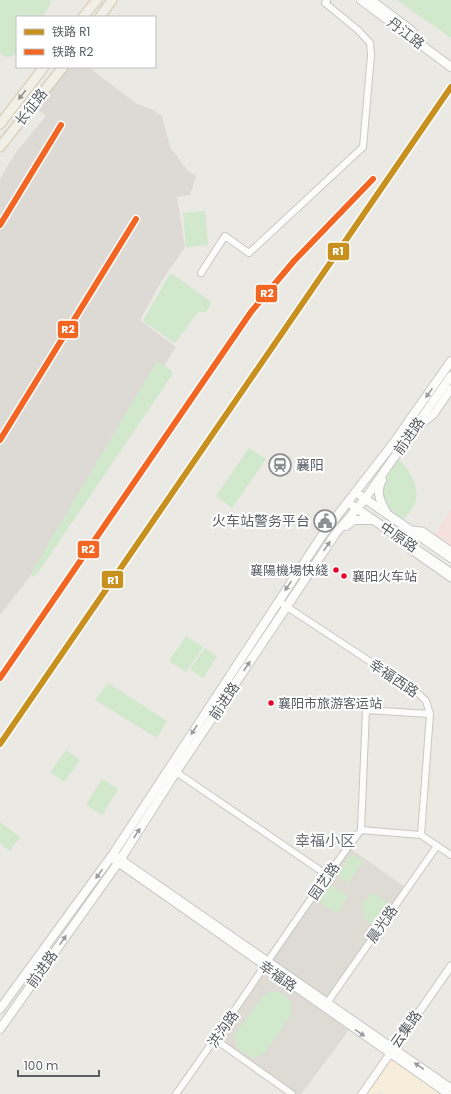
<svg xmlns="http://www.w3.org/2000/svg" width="451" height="1094" font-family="Poppins,'Noto Sans SC',sans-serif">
<rect width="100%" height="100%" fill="#eae9e4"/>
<!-- commercial -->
<polygon fill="#f6eedb" points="390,1057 444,1094 384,1094 380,1091 377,1094 365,1094"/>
<!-- industrial -->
<polygon fill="#dddad6" points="62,67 88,67 137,104 153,110 162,116 170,147 188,171 196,176 190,195 177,197 185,247 161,282 140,320 176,347 32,574 0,615 0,179 14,155 46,116 33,105"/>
<!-- education -->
<g fill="#dddbd3">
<polygon points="351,849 405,887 328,1000 272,961"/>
<polygon points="265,971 349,1030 301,1094 297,1094 219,1039"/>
</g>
<!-- medical -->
<polygon fill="#f4e1de" points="451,510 451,547 434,535"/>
<!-- green -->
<g fill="#d1e8cd">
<polygon points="0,0 50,0 51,3 42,17 17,17 17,52 14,56 6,57 0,54"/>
<polygon points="397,0 451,0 451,38"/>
<polygon points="205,211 208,245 186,247 183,213"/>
<polygon points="172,274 210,301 211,304 206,312 198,312 175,343 143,321 169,275"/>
<polygon points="159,362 172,371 172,375 37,574 32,577 32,571 156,363"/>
<polygon points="249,448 266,459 232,508 216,496"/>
<path d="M395 456C408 467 421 485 415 503 412 510 405 517 401 523L388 515 378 486Z"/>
<polygon points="186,636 203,647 186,672 169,661"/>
<polygon points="205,648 217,657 203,678 190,669"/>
<polygon points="108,683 167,721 157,738 95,700"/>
<polygon points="66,750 80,760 64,782 50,772"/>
<polygon points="102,779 118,789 102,815 86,805"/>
<polygon points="0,822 20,837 10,851 0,843"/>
<polygon points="352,854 363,861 348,883 337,875"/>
<polygon points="329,884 348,897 337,914 317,901"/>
<polygon points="376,894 389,903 374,926 364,919 362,906 364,900 368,898 368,895"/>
<polygon points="275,992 282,993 291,1002 291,1015 265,1053 254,1058 240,1051 236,1044 235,1038 236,1033 263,996 268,993"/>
</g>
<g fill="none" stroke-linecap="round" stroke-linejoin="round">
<!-- minor casing -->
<g stroke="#c7c7c6" stroke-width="8">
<g id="minor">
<polyline points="201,273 225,236 249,253 363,147 371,55 370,43 358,30 325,3 327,0"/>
<polyline points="278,601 418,693 426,701 430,714 421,835 451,855"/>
<polyline points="176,772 327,875"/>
<polyline points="361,830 366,710 430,714"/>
<polyline points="327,1003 437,846"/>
<polyline points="216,1040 292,1094"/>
<path d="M176 1094C239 1007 296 915 361 830L421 835"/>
</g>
</g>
<!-- tertiary casing -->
<g stroke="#c7c7c6" stroke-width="9">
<g id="tertiary">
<polyline points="417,428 434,414 451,389"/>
<polyline points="410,530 422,531 451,551"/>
<polyline points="410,549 451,578"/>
<polyline points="116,856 451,1088"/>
<polyline points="114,860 448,1094"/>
<polyline points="362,1094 451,966"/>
</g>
</g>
<!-- secondary casing -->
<g stroke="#c6c7c6" stroke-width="10">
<g id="secondary">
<polyline points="361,0 451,67"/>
<polyline points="371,0 412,31"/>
<path d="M382 480C375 492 381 503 387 514"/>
<polyline points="361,496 451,558"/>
<polyline points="353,506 451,573"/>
<polyline points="346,526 354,520 373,520"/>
<polyline points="0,1009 113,854 323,534 392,445 451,361"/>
<polyline points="0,1029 118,863 176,772 336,533 365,499 451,376"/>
</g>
</g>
<!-- primary casing -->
<g stroke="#d4c8b0" stroke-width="11">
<g id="primary">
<polyline points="83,17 97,0"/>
<polyline points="100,17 112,0"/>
<polyline points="0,124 44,67"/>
<polyline points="0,147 63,67"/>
</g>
</g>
<!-- minor -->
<use href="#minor" stroke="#fcfcfb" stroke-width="6"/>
<!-- tertiary -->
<use href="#tertiary" stroke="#fcfcfb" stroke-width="7"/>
<!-- secondary -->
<use href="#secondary" stroke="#fcfcfb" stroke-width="8"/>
<!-- primary -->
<use href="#primary" stroke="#f2efe7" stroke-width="9"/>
<!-- rail-1 casing -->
<g stroke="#fff" stroke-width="9">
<polyline id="rail-1" points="0,744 451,87"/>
</g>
<!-- rail-2 casing -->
<g stroke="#fff" stroke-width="9">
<g id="rail-2">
<polyline points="0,225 61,125"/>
<polyline points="0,440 136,219"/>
<polyline points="0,678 251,312 294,261 373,179"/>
</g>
</g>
<!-- rail-1 -->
<use href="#rail-1" stroke="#c8901e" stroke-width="6"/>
<!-- rail-2 -->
<use href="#rail-2" stroke="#f26522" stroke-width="6"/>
</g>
<!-- one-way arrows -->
<defs><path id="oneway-solid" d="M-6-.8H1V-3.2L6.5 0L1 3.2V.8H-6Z"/></defs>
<use fill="#8f9191" href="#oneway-solid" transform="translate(22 95) rotate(128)"/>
<g fill="#9a9da0">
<use href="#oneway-solid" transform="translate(429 393) rotate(125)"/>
<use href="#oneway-solid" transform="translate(327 546) rotate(-56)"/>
<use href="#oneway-solid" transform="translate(288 586) rotate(124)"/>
<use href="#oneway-solid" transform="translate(247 666) rotate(-56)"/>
<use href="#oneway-solid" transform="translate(194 730) rotate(123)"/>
<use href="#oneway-solid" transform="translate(137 833) rotate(-57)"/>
<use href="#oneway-solid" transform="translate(99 874) rotate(126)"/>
<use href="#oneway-solid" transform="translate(63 940) rotate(-55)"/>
<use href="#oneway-solid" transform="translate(360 1033) rotate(35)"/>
<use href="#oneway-solid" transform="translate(419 1066) rotate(-145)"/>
</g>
<!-- icons -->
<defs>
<g id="station-ring" transform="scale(1.15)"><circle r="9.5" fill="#fff" stroke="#8c8f90" stroke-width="1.5"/><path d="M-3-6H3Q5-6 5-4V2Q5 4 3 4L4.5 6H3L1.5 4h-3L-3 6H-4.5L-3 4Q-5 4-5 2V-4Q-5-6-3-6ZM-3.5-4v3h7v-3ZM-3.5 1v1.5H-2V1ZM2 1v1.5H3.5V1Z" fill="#8c8f90"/></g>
<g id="civic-ring" transform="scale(1.15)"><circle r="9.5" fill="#fff" stroke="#8c8f90" stroke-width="1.5"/><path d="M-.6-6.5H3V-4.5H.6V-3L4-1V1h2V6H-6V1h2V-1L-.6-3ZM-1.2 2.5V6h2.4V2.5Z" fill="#8c8f90"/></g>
</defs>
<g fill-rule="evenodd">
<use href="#station-ring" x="280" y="465"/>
<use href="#civic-ring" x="325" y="521"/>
</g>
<!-- markers -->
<g fill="#e4002b" stroke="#fff" stroke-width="1.5">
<circle cx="336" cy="570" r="3.5"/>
<circle cx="344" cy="576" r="3.5"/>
<circle cx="271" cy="703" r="3.5"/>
</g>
<g text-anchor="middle" stroke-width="4" stroke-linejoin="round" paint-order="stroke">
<!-- bus labels -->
<g font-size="13" fill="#595e63" stroke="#fff" text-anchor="start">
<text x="328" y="575" text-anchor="end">襄陽機場快綫</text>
<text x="352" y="581">襄阳火车站</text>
<text x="278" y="708">襄阳市旅游客运站</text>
</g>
<!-- street labels -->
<g font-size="14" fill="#595e63" stroke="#fff">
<text transform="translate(406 33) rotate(37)" y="5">丹江路</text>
<text transform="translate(31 107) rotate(-52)" y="5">长征路</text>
<text transform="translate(409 436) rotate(-55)" y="5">前进路</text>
<text transform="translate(399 537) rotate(34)" y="5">中原路</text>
<text transform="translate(394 678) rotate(34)" y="5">幸福西路</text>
<text transform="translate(224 701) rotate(-56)" y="5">前进路</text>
<text transform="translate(324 881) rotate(-55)" y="5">园艺路</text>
<text transform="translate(382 924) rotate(-55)" y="5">晨光路</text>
<text transform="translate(42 969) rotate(-55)" y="5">前进路</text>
<text transform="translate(278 976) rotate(35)" y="5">幸福路</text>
<text transform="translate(223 1029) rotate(-55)" y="5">洪沟路</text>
<text transform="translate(406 1029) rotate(-55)" y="5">云集路</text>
</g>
<!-- poi labels -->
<g font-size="14" fill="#595e63" stroke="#fff" text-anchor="start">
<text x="296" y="470">襄阳</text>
<text x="310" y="526" text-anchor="end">火车站警务平台</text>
</g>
<!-- neighbourhood labels -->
<g font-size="15" fill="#6a7075" stroke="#fff">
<text x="325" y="846">幸福小区</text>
</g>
</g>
<g stroke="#fff" stroke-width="1.5">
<rect x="327" y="242" width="23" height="19" rx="4" fill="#c8901e"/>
<rect x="255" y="284" width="23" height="19" rx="4" fill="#f26522"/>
<rect x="57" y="320" width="22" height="19" rx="4" fill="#f26522"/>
<rect x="77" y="540" width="23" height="19" rx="4" fill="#f26522"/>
<rect x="101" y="570" width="23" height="19" rx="4" fill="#c8901e"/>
</g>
<g font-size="11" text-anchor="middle" font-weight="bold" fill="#fff">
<text x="338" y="255">R1</text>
<text x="267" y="297">R2</text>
<text x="68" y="333">R2</text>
<text x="88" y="553">R2</text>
<text x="113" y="584">R1</text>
</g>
<!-- legend -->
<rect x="16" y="16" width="140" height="52" fill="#ffffff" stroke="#bdbfc1"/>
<rect x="24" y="29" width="20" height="6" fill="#c8901e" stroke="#bdbfc1"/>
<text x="52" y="36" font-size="12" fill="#595e63">铁路 R1</text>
<rect x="24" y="49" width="20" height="6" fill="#f26522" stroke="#bdbfc1"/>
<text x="52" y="56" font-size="12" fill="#595e63">铁路 R2</text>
<!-- scale -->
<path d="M18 1070v6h81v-6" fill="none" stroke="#595e63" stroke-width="2"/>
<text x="24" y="1070" font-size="12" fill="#595e63" stroke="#ffffff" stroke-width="3" paint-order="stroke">100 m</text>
</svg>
